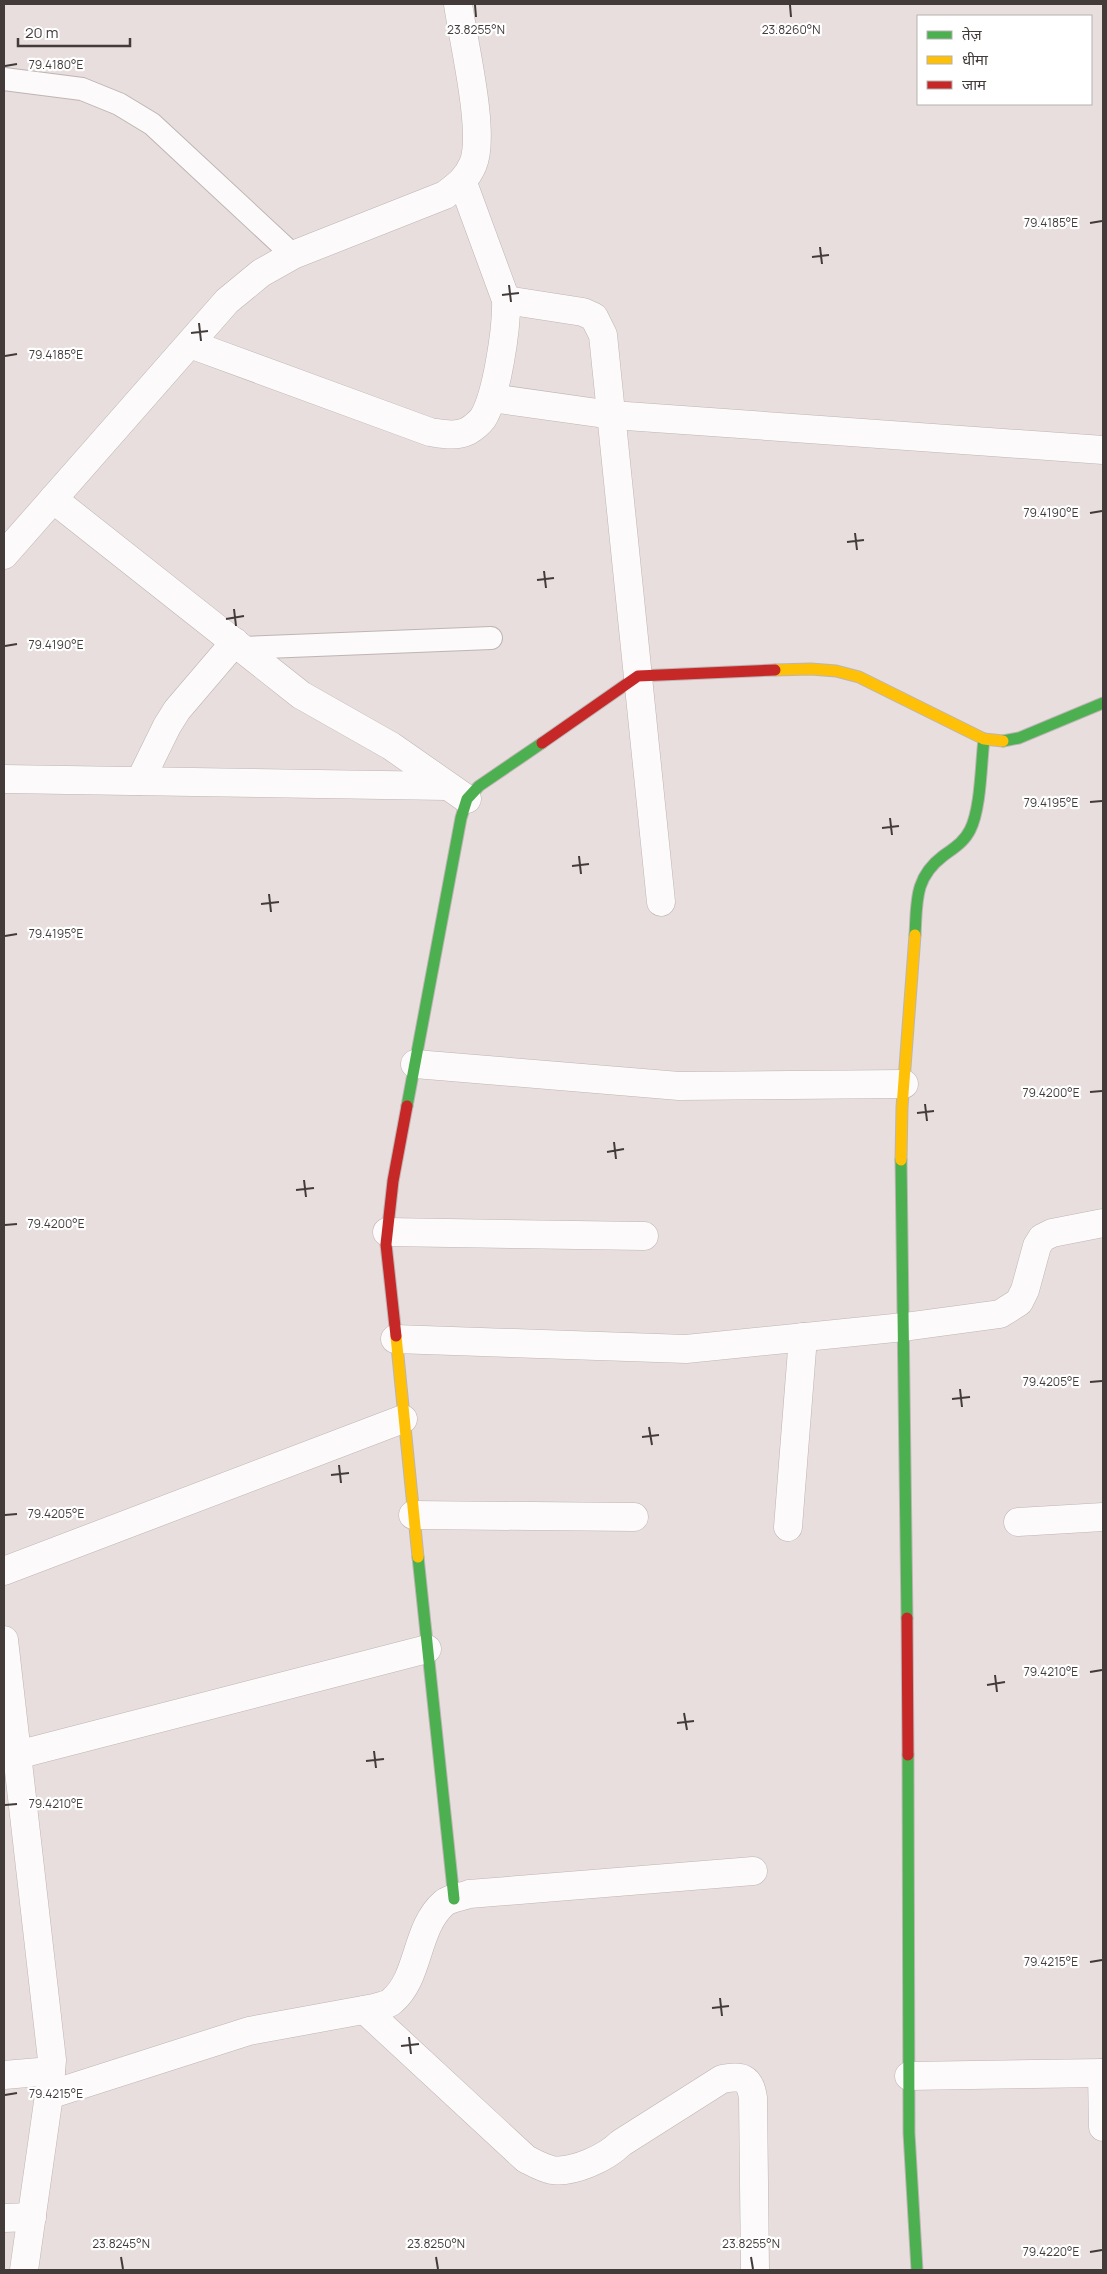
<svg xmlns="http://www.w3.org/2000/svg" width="1107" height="2274" font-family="Manrope,'Noto Sans Devanagari',sans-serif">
<rect width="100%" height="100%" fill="#e8dedd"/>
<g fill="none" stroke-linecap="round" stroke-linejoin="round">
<!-- lane casing -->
<g stroke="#bdb5b4" stroke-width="24">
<g id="lane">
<polyline points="4,79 82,89 119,104 152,124 293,255"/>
<polyline points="242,648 491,638"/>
</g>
</g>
<!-- street casing -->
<g stroke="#bdb5b4" stroke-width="29">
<g id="street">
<polyline points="506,300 583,312 594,317 603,335 661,902"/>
<path d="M190 344 430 432C443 434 456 437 468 431 473 428 480 422 483 418 497 395 507 327 506 300L463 183"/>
<polyline points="492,398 612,415 1103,450"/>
<polyline points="53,499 301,695 391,746 467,799"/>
<path d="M4 555 227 301 261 273 293 255 445 195C457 186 467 179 473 164 486 134 463 40 458 4"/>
<polyline points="4,779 447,786"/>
<polyline points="140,781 167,726 177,710 235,642"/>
<polyline points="415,1064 679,1086 904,1084"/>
<polyline points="387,1232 644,1236"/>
<polyline points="395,1339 686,1349 904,1327 1000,1314 1019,1302 1025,1290 1037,1246 1042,1238 1052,1233 1103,1223"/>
<polyline points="413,1515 634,1517"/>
<polyline points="1018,1522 1103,1517"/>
<polyline points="788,1527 803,1337"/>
<polyline points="4,1571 403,1419"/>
<polyline points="4,1640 52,2060 49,2095 24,2270"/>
<polyline points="17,1755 427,1649"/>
<path d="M365 2010 526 2159C534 2163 542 2168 552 2170 573 2173 606 2158 621 2143L722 2079C741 2076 750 2076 753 2098L755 2270"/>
<polyline points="1102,2073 1103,2127"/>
<polyline points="4,2075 51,2071"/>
<polyline points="909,2076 1103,2073"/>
<path d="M49 2095 249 2031 374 2008C380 2006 388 2005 392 2001 420 1978 415 1928 444 1903 450 1898 461 1897 469 1894L753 1871"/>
<polyline points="4,2218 32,2217"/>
</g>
</g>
<!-- fast casing -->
<g stroke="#bdb5b4" stroke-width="13">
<g id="fast">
<polyline points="1003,741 1019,738 1103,703"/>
<path d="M915 935C917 902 914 878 943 856 954 848 964 842 970 830 981 809 981 763 984 739"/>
<polyline points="407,1106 461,818 467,799 479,786 542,743"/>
<polyline points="901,1160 907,1618"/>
<polyline points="418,1557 454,1899"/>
<polyline points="908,1755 909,2133 917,2270"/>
</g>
</g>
<!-- slow casing -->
<g stroke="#bdb5b4" stroke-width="13">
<g id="slow">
<polyline points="775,670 811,669 836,671 859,677 984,739 1003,741"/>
<polyline points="901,1160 902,1107 915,935"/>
<polyline points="396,1336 418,1557"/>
</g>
</g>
<!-- jam casing -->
<g stroke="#bdb5b4" stroke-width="13">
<g id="jam">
<polyline points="542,743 638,676 775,670"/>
<polyline points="396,1336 386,1244 393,1181 407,1106"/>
<polyline points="907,1618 908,1755"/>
</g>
</g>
<!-- lane -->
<use href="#lane" stroke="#fcfafa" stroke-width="22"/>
<!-- street -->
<use href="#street" stroke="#fcfafa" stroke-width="28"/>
<!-- fast -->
<use href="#fast" stroke="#4caf50" stroke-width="11"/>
<!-- slow -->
<use href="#slow" stroke="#ffc107" stroke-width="11"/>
<!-- jam -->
<use href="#jam" stroke="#c62828" stroke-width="11"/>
</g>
<!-- ticks -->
<path fill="none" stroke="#423b3a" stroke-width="2" d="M475 5 476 17M790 5 791 17M5 66 17 64M1090 223 1102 221M820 247 822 264M812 257 829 255M509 285 511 302M502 295 519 293M199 323 201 341M191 333 208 331M5 356 17 354M1090 513 1102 511M855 533 857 550M847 542 864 540M544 571 546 588M537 580 554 578M234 609 236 626M226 619 244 616M5 646 17 644M1090 802 1102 801M890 818 892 835M882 828 899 826M579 856 581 874M572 866 589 864M269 894 271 912M261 904 279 902M5 936 17 934M1090 1092 1102 1091M925 1104 927 1121M917 1113 934 1111M614 1142 616 1159M607 1152 624 1149M304 1180 306 1197M296 1190 314 1188M5 1225 17 1224M1090 1382 1102 1381M960 1389 962 1407M952 1399 970 1397M649 1427 652 1445M642 1437 659 1435M339 1465 341 1483M331 1475 349 1473M5 1515 17 1514M1090 1672 1102 1670M995 1675 997 1692M987 1685 1005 1682M684 1713 687 1730M677 1723 694 1721M374 1751 376 1768M366 1761 384 1759M5 1805 17 1804M1090 1962 1102 1960M720 1998 722 2016M712 2008 729 2006M409 2037 411 2054M401 2046 419 2044M5 2095 17 2093M1090 2252 1102 2250M121 2257 123 2269M436 2257 438 2269M751 2257 753 2269"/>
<g font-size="12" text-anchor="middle" fill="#423b3a" stroke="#fff" stroke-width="4.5" stroke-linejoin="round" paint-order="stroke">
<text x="476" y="34">23.8255°N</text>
<text x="791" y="34">23.8260°N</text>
<text x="56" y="69">79.4180°E</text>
<text x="1051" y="227">79.4185°E</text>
<text x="56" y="359">79.4185°E</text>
<text x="1051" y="517">79.4190°E</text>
<text x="56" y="649">79.4190°E</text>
<text x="1051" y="807">79.4195°E</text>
<text x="56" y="938">79.4195°E</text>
<text x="1051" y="1097">79.4200°E</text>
<text x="56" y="1228">79.4200°E</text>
<text x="1051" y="1386">79.4205°E</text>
<text x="56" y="1518">79.4205°E</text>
<text x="1051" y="1676">79.4210°E</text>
<text x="56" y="1808">79.4210°E</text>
<text x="1051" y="1966">79.4215°E</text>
<text x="56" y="2098">79.4215°E</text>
<text x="121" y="2248">23.8245°N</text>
<text x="436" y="2248">23.8250°N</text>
<text x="751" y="2248">23.8255°N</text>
<text x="1051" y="2256">79.4220°E</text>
</g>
<!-- border -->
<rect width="1107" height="2274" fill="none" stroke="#423b3a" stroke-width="10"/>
<!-- legend -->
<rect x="917" y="15" width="175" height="90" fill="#ffffff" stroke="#b3b1b0"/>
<rect x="927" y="31" width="25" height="8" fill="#4caf50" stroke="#b3b1b0"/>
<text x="962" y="40" font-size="15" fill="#423b3a">तेज़</text>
<rect x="927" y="56" width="25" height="8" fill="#ffc107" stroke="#b3b1b0"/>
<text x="962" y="65" font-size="15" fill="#423b3a">धीमा</text>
<rect x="927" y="81" width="25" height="8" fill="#c62828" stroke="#b3b1b0"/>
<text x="962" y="90" font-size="15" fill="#423b3a">जाम</text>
<!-- scale -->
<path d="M18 38v8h112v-8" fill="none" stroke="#423b3a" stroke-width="2.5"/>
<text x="25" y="38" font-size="15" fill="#423b3a" stroke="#ffffff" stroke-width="4" paint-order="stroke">20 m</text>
</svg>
